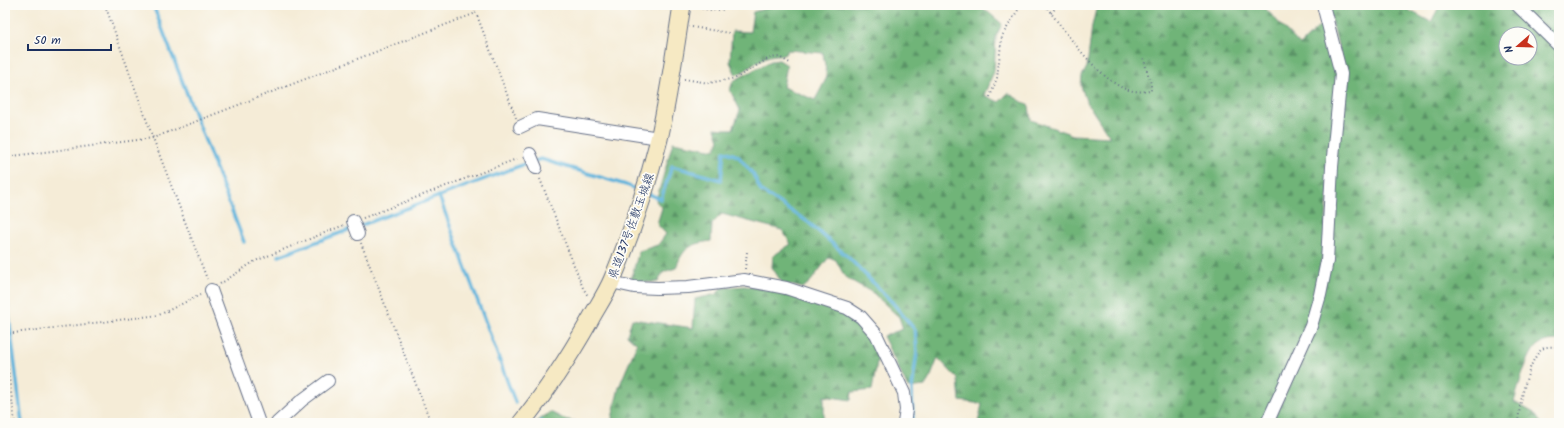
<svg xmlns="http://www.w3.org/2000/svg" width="1564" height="428" font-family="Kalam,'Klee One',sans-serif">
<defs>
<pattern id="forest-firs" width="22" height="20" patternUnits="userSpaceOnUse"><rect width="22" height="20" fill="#6fb478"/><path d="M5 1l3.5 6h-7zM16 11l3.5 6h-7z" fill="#5a9366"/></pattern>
</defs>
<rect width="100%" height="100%" fill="#fdfcf7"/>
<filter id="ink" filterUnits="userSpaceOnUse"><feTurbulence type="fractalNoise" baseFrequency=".025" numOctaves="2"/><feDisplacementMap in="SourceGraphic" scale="8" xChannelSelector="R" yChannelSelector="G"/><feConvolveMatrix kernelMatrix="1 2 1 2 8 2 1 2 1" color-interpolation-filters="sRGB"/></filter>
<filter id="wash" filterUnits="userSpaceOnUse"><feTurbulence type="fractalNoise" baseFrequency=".012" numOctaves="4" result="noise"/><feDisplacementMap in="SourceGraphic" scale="16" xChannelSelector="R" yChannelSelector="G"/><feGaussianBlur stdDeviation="0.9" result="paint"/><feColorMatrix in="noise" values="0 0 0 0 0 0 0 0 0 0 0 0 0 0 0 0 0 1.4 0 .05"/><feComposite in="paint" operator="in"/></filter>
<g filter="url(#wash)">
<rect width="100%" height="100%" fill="#f5ecd7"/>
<!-- forest -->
<g fill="url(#forest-firs)" stroke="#45726b" fill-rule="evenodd">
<path d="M771 5H982V7L1002 24 996 36 994 71 984 95 999 102 1008 93 1029 106 1031 120 1073 135 1110 137 1086 101 1081 86 1082 76 1087 67 1092 26 1097 5H1262L1300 45 1323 23 1338 75 1324 241 1318 284 1310 321 1264 423H978L982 404 960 401 958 379 938 358 931 376 925 386 908 388 883 336 903 329 899 317 873 293 845 277 836 260 829 257 811 281 803 288 782 283 772 267 773 256 791 244 782 230 722 214 712 224 711 241C690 244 683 248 676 268L663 272 658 282H636L631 279 639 251 658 245 666 234 657 224 662 208 656 201 673 142 715 150 719 140 715 128 724 129H733L740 110 730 90 733 81 771 61 779 60 787 65 783 87 815 100 827 77 823 53 788 50 784 55C761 53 755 67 736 75L730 62 732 31 750 32 753 12 771 7Z"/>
<path d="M1328 5H1399L1431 22 1440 5H1559V340C1553 340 1543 341 1538 345 1527 353 1518 389 1514 402L1534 413 1541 423H1272L1315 330 1345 73ZM1506 34H1530V58H1506Z"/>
<polygon points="745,286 787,293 844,313 859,322 874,337 879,351 872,390 852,392 851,400 824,396 824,423 611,423 619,387 637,344 627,335 632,319 693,328 695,299 717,294 721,288"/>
<polygon points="550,412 564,419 583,423 535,423"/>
</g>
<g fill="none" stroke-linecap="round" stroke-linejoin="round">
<!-- stream -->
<g stroke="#5fb3db" stroke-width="3.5">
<polyline points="153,5 244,242"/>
<polyline points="648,194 661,199 672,166 721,180 724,151 738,156 753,174 761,191 808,222 850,259 892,302 915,330 917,352 912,388 913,423"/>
<polyline points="439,196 515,402"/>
<polyline points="279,256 525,164 541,159 626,185 641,191"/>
<polyline points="5,284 22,423"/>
<polyline points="541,421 543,423"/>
</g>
</g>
</g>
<g filter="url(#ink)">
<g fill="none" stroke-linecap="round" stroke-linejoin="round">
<!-- minor casing -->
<g stroke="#677188" stroke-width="14">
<g id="minor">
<polyline points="1517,5 1559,46"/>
<polyline points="520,127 537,119 659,138"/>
<polyline points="530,154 536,168"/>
<polyline points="353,221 358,234"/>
<polyline points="611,282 634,287 657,288 688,287 744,280 786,288 847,308 861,317 876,334 904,393 906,410 904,423"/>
<polyline points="211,290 259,423"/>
<polyline points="277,423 301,401 328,381"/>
<polyline points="1267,423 1311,326 1320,295 1327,261 1332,167 1341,74 1323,5"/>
</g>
</g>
<!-- secondary casing -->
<g stroke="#677188" stroke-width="19">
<path id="secondary" d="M521 423C548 390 569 357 590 320 597 307 606 294 612 280 631 235 647 187 659 139 669 95 675 50 682 5"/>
</g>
<!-- path -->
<g stroke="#677188" stroke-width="2" stroke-dasharray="1 3" stroke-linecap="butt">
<polyline points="105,5 153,138 207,279"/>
<polyline points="473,5 516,118"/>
<path d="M1045 5C1064 30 1095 75 1123 88 1132 92 1142 92 1151 91V84L1143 57"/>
<path d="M694 7C709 10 722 13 735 5"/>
<polyline points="1051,13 1058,5"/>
<polyline points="692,27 729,33"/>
<polyline points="684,79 709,83 736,78 769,58 779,57 790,63"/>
<polyline points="990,97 997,78 1002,36 1021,5"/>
<polyline points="5,157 153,138 476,13"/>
<polyline points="540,179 583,288 588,296"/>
<polyline points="363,218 519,158"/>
<polyline points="361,243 431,423"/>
<polyline points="745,269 747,252"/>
<polyline points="220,284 255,261 344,225"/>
<polyline points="5,334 159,315 200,295"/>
<polyline points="5,345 15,423"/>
<path d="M1518 423C1519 407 1528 356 1544 348 1548 346 1554 347 1559 347"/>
</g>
<!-- minor -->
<use href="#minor" stroke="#fff" stroke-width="12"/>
<!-- secondary -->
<use href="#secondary" stroke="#f6e9c3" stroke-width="17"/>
</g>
</g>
<g text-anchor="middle" stroke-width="3.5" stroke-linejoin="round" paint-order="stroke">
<!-- street labels -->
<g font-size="12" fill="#1b2f5e" stroke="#fdfcf7">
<text transform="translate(631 226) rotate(-70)" y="4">県道137号佐敷玉城線</text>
</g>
</g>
<!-- margin -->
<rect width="1564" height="428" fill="none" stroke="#fdfcf7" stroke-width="20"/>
<!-- north arrow -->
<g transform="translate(1518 46) rotate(250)"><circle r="19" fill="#fdfcf7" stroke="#a3aaba"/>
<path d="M0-3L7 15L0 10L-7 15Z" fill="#c8321e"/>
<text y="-6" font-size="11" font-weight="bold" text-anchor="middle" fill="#1b2f5e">N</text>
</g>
<!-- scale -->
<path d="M28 44v6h83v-6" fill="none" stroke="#1b2f5e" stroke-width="2"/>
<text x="34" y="44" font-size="12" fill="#1b2f5e" stroke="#fdfcf7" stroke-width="3" paint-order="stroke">50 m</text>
</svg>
